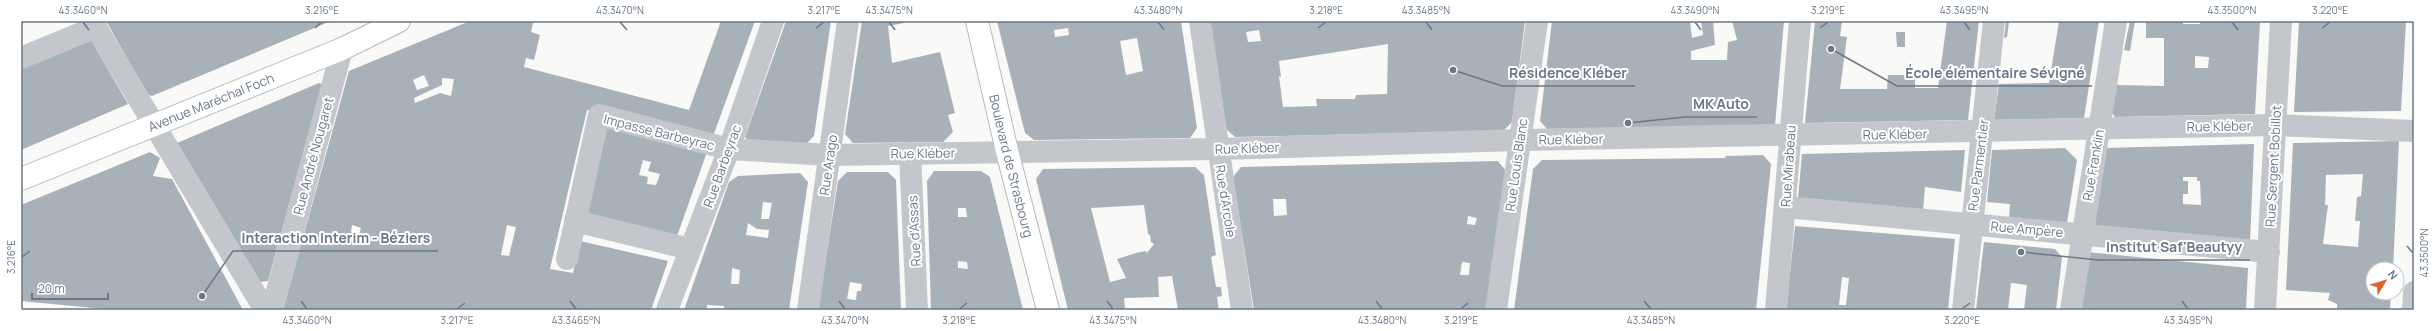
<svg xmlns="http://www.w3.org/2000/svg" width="2435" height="331" font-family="Manrope,sans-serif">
<rect width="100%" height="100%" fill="#f9f9f7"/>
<!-- building -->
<g fill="#a9b1b8" fill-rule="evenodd">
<polygon points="106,21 331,21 152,96 147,94"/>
<path d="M470 21H538L533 23 531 32 540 35 534 60 526 58 524 67 689 110 721 21H755L711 142 587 110 550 269 573 273 580 241 668 261 651 310H283L349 71ZM424 75 429 86 417 90 413 80ZM442 78 454 79 451 96 440 93 415 103 414 98 442 85ZM352 225 361 228 359 234 351 232ZM507 225 516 227 509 256 501 255Z"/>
<polygon points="786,21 831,21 814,136 806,144 753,145 745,137"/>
<polygon points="862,21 904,21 904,23 888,26 892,63 940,52 955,113 948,115 953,132 943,142 853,143 845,134"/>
<path d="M997 21H1181L1197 128 1190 138 1034 140 1025 133ZM1068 28 1069 35 1055 37 1054 30ZM1137 38 1143 71 1126 75 1120 41Z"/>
<path d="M1212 21H1525L1512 122 1503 131 1235 137 1226 129 1210 24ZM1259 30 1261 41 1248 42 1246 32ZM1388 44 1387 94 1356 95 1355 99H1316L1317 106 1283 107 1279 76 1281 77 1279 61Z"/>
<polygon points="1552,21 1690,21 1692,38 1703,35 1701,21 1713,21 1715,45 1691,51 1691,60 1727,60 1728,42 1737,40 1732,21 1784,21 1775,126 1547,129 1540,121"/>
<polygon points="1815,21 1842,21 1840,36 1847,37 1840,89 1887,89 1888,75 1915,75 1915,88 1938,88 1947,21 1979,21 1968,120 1805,123"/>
<polygon points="2006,21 2009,21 2007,37 2004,38"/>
<polygon points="2059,21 2099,21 2084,118 1994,120 1999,84 2049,83"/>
<polygon points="2130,21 2135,21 2130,51 2124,50"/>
<path d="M2146 21H2183V24H2200V21H2260L2255 114 2115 117 2112 113 2117 85 2164 86V38H2146ZM2195 56 2209 57 2208 68H2195Z"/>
<polygon points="2299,21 2406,21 2401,111 2294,112"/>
<polygon points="1896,32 1905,32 1905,47 1897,47"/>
<polygon points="91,40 128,104 21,150 21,69"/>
<polygon points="319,83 322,84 268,281 253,283 177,143"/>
<path d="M606 127 707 152 676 239 585 218ZM643 160 651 162 648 171 660 174 656 185 647 184 648 177 639 175Z"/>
<path d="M2399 141 2393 269H2373V293H2391L2390 310H2337V304L2328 300 2330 293 2286 290 2293 143ZM2363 174 2361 196 2357 197 2355 221H2360L2358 247 2323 244 2328 205H2325L2326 175Z"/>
<path d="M2254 144 2250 242 2094 226 2106 148ZM2183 177H2197V181H2200L2201 205 2183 204V194H2188V181H2183Z"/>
<polygon points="2065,148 2077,160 2067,223 2009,218 2010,204 1987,202 1992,150"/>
<polygon points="1965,150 1961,192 1925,187 1923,210 1798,198 1802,154"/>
<polygon points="150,152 160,158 153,176 172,179 243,310 114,310 21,301 21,205"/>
<polygon points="1763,155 1771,164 1756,310 1514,310 1533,169 1542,160 1725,158 1726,156"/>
<path d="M1498 161 1506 171 1487 310H1254L1233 177 1241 167ZM1273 199H1286L1287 215 1274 216ZM1468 216 1477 218 1475 225 1467 224ZM1462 262 1470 263 1469 275H1460Z"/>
<path d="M1195 167 1204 175 1216 255 1211 257 1216 287H1221L1222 296 1217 297 1219 310H1178L1172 276 1158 277 1159 297 1124 298 1125 310H1068L1036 179 1043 169ZM1144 205 1148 234 1150 235 1151 242 1154 244 1147 253 1146 251 1136 253 1117 259 1126 278 1110 282 1091 208Z"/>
<path d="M934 171H981L990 177 1023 310H931L927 181ZM958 208H966L967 217H958ZM958 261 967 262 968 269 958 268Z"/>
<path d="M847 172H888L896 180 901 310H818L838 181ZM850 282 862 284 861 291H857L856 300 847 299Z"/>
<path d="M800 173 808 182 789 310H724V306L707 305V310H684L729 182 738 176ZM763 202 772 203 769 219H761ZM748 223 757 229 769 230 768 238 746 235ZM732 268 740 270 739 284H731Z"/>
<path d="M1795 226 1955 239 1948 310H1786ZM1842 277 1849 278 1846 305H1839Z"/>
<polygon points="1984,242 2055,249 2062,257 2056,310 2024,310 2027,285 2011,283 2008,310 1976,310"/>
<polygon points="2087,252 2248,268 2246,310 2082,310"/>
</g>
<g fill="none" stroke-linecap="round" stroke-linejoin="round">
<!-- secondary casing -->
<g stroke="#b5babf" stroke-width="24">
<g id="secondary">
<path id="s1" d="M977 21 1007 151 1048 310"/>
<path id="s2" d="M21 179 342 49 399 21"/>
</g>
</g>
<!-- minor -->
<g stroke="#c3c6cb" stroke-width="22">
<polyline points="92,21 265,310"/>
<polyline points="1200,21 1242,310"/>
<polyline points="21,58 96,27"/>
<polyline points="910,153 917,310"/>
<polyline points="1786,207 2269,252"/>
<polyline points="575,221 690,249"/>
<polyline points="567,259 599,115 729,149 829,155 1218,149 1520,140 2275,125 2414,131"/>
<polyline points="272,310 342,49"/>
<polyline points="667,310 729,149 773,21"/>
<polyline points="808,310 848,21"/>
<polyline points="1496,310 1537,21"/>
<polyline points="1776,310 1800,21"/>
<polyline points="1963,310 1994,21"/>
<polyline points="2071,310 2116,21"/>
<polyline points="2265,310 2281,21"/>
<polyline points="2413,310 2414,292"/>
</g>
<!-- secondary -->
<use href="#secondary" stroke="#fff" stroke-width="22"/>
</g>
<!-- ticks -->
<path fill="none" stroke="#697888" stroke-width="1.5" d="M83 22 89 30M620 22 627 30M889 22 895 30M1158 22 1164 30M1426 22 1432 30M1695 22 1701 30M1964 22 1970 30M2232 22 2238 30M315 28 322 22M816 28 824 22M1318 28 1326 22M1820 28 1828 22M2322 28 2330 22M2407 246 2413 253M22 257 30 251M301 301 307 309M570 301 576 309M839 301 845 309M1107 301 1113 309M1376 301 1382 309M1644 301 1651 309M2182 301 2188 309M457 309 465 303M959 309 967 303M1461 309 1468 303M1962 309 1970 303"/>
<g text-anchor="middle" stroke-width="4" stroke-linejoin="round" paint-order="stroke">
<!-- street labels -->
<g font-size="13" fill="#697888" stroke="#fff">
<text dy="5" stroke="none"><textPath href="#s2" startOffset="205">Avenue Maréchal Foch</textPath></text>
<text transform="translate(2219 126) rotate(-1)" y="5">Rue Kléber</text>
<text transform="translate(659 132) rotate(14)" y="5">Impasse Barbeyrac</text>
<text transform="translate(1895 134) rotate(-1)" y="5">Rue Kléber</text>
<text transform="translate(1571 139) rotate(-1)" y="5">Rue Kléber</text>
<text transform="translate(1247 148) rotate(-2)" y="5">Rue Kléber</text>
<text transform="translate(923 153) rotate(-1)" y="5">Rue Kléber</text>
<text transform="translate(313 156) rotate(-75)" y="5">Rue André Nougaret</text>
<text transform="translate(828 165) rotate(-82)" y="5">Rue Arago</text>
<text transform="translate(1516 165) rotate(-82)" y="5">Rue Louis Blanc</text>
<text transform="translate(1978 165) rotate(-83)" y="5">Rue Parmentier</text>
<text transform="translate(2093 165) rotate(-80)" y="5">Rue Franklin</text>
<text transform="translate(722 166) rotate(-70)" y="5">Rue Barbeyrac</text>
<text dy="5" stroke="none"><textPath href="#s1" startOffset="149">Boulevard de Strasbourg</textPath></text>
<text transform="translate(1788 166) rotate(-86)" y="5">Rue Mirabeau</text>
<text transform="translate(2273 166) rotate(-87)" y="5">Rue Sergent Bobillot</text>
<text transform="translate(1226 201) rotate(81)" y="5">Rue d'Arcole</text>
<text transform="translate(2027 229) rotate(5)" y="5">Rue Ampère</text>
<text transform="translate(914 231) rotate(-93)" y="5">Rue d'Assas</text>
</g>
</g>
<!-- callouts -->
<path fill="none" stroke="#697888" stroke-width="1.5" d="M1453 70L1502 86H1635M1831 49L1897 86H2092M1628 123L1685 117H1757M202 296L233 251H438M2021 252L2098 260H2250"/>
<g fill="#697888" stroke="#fff" stroke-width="1.5">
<circle cx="1453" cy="70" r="4"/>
<circle cx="1831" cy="49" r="4"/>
<circle cx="1628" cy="123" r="4"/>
<circle cx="202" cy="296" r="4"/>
<circle cx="2021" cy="252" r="4"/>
</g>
<g font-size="14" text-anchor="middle" font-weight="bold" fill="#697888" stroke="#fff" stroke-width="4" stroke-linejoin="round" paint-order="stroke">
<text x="1568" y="78">Résidence Kléber</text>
<text x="1995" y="78">École élémentaire Sévigné</text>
<text x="1721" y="109">MK Auto</text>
<text x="336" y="243">Interaction Interim - Béziers</text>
<text x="2174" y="252">Institut Saf'Beautyy</text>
</g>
<!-- border -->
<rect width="2435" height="331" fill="none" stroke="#ffffff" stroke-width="44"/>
<!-- north arrow -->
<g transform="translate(2385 281) rotate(52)"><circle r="19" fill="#ffffff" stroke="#c3c9cf"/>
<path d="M0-3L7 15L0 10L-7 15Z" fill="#e2622e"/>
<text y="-6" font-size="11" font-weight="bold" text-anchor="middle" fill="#697888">N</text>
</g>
<!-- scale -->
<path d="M32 293v6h76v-6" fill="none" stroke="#697888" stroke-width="2"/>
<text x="38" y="293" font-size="12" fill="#697888" stroke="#ffffff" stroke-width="3" paint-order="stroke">20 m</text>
<rect x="22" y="22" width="2391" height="287" fill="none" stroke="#697888" stroke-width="1.5"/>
<g font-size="10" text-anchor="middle" fill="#697888">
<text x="83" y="14">43.3460°N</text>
<text x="322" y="14">3.216°E</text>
<text x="620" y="14">43.3470°N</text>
<text x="824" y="14">3.217°E</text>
<text x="889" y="14">43.3475°N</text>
<text x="1158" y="14">43.3480°N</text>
<text x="1326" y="14">3.218°E</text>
<text x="1426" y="14">43.3485°N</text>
<text x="1695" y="14">43.3490°N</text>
<text x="1828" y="14">3.219°E</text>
<text x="1964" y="14">43.3495°N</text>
<text x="2232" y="14">43.3500°N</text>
<text x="2330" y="14">3.220°E</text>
<text transform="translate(2424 253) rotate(-90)" y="4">43.3500°N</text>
<text transform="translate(11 257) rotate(-90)" y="4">3.216°E</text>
<text x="307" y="324">43.3460°N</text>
<text x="457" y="324">3.217°E</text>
<text x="576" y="324">43.3465°N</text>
<text x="845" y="324">43.3470°N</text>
<text x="959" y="324">3.218°E</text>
<text x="1113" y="324">43.3475°N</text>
<text x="1382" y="324">43.3480°N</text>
<text x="1461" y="324">3.219°E</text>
<text x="1651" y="324">43.3485°N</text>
<text x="1962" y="324">3.220°E</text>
<text x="2188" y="324">43.3495°N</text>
</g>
</svg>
